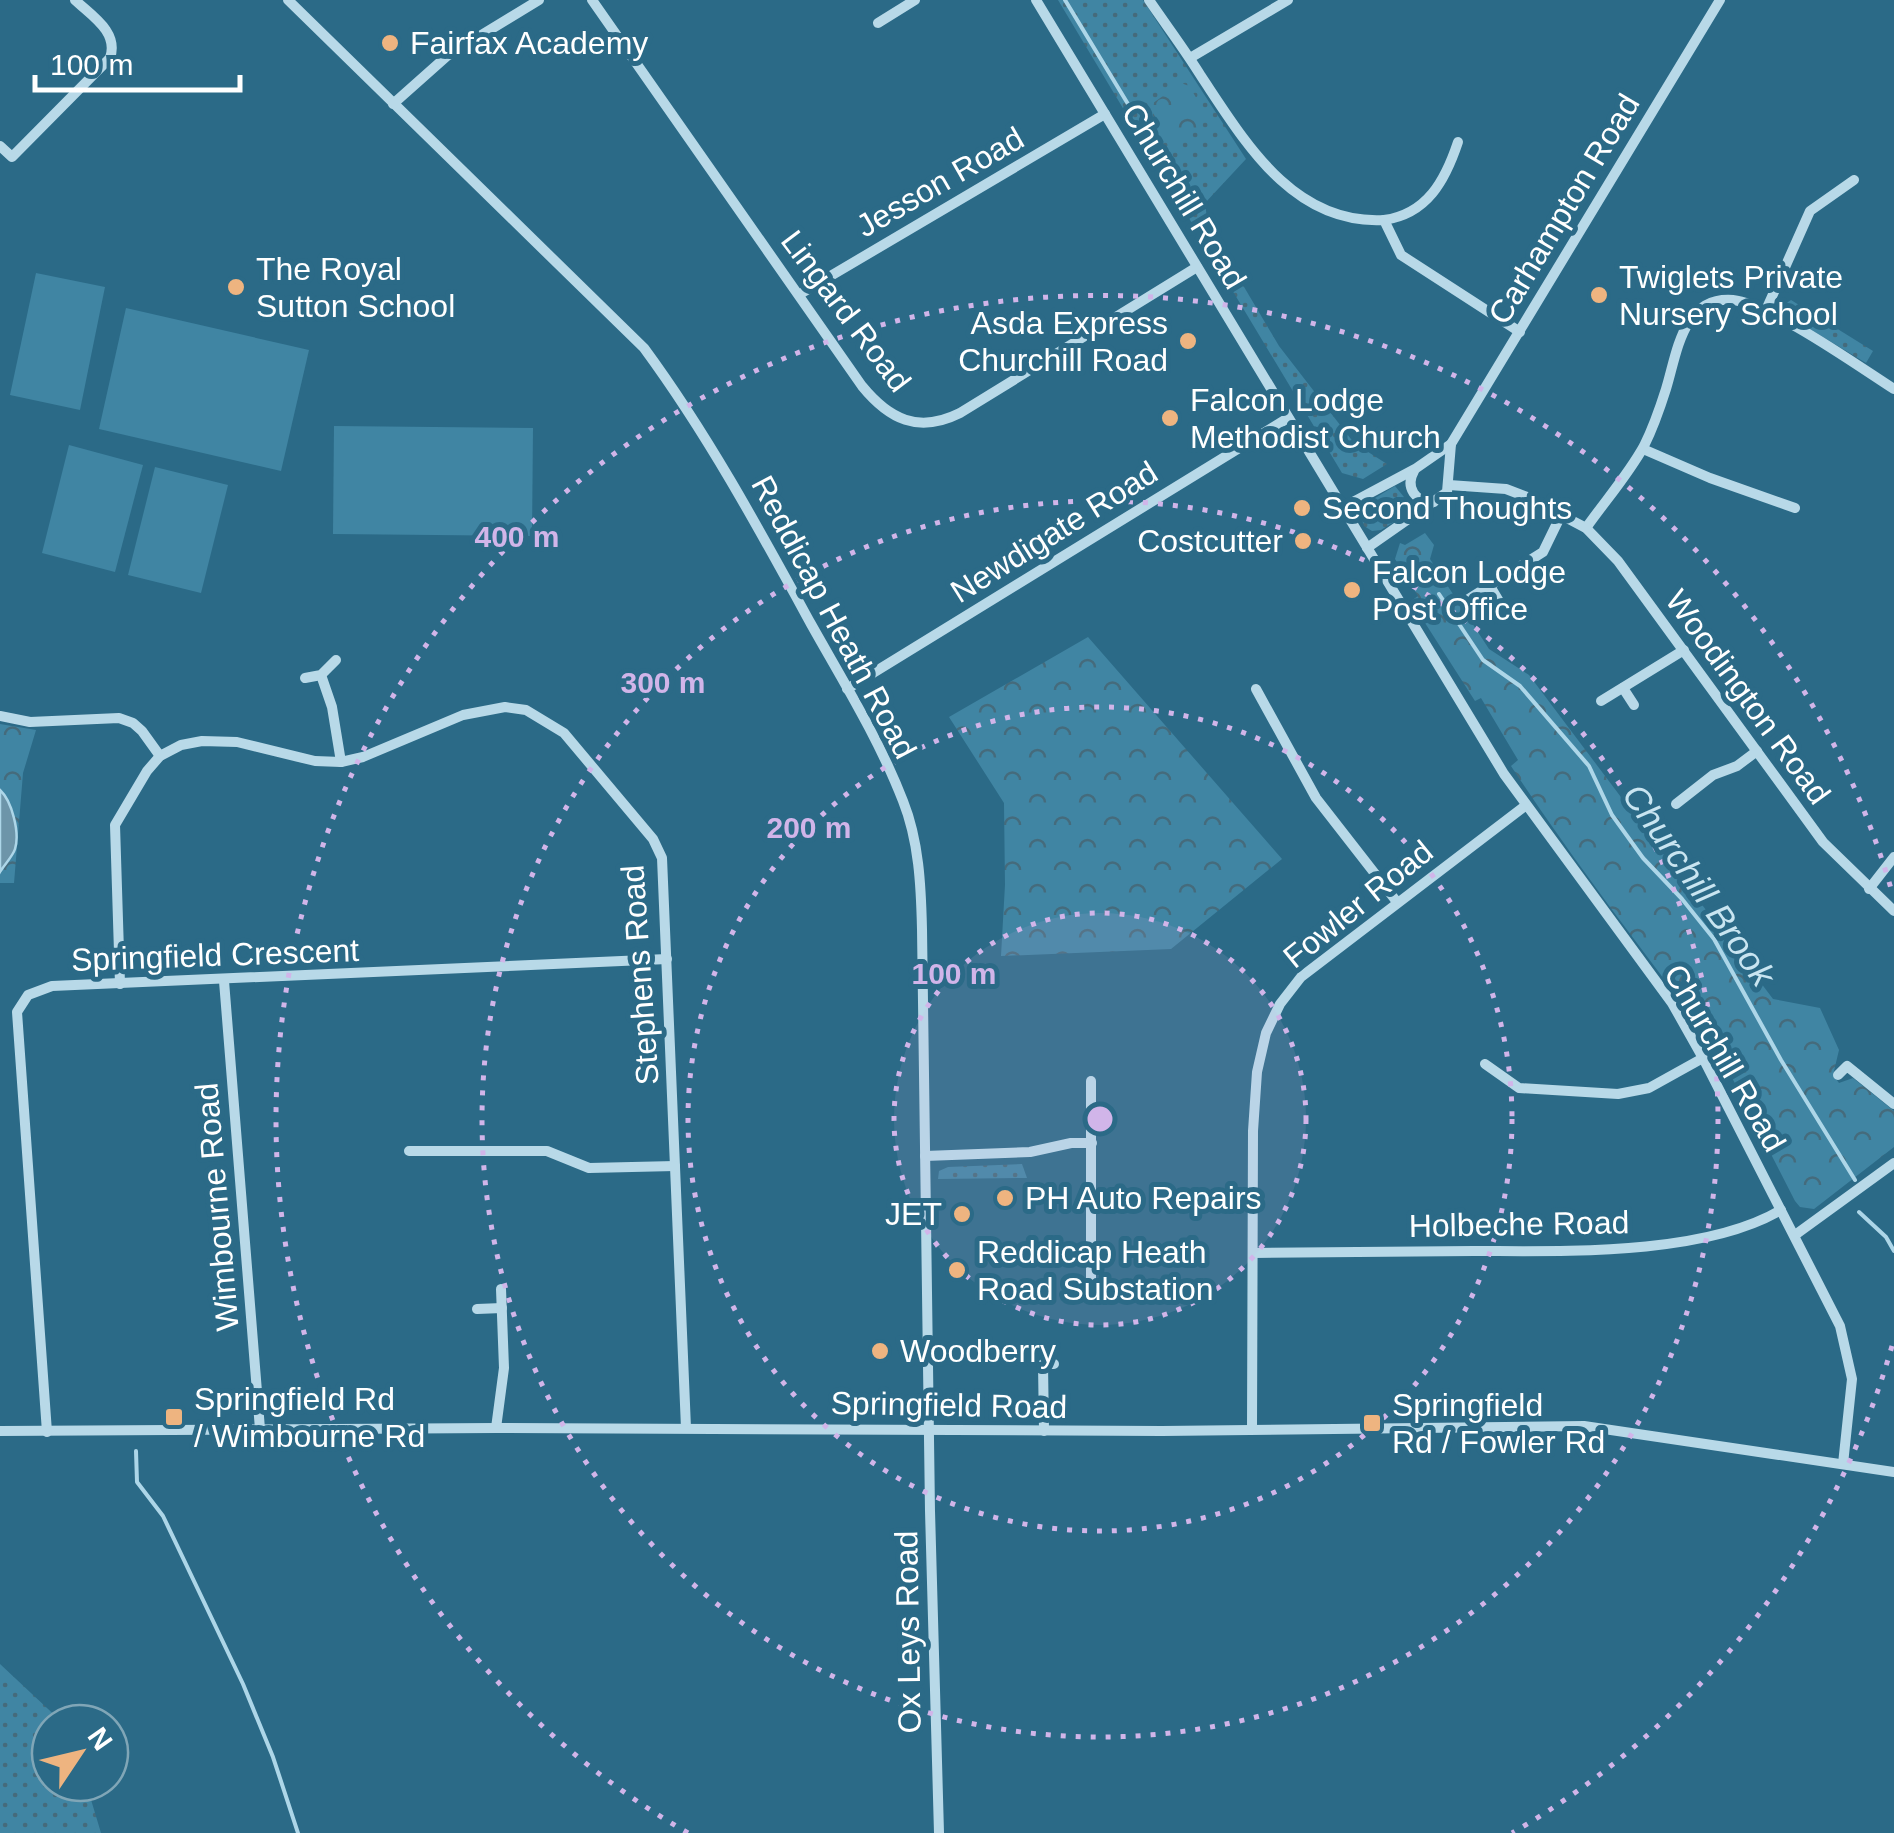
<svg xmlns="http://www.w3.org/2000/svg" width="1894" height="1833" font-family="Arial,sans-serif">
<defs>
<pattern id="grass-dots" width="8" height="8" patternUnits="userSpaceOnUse" patternTransform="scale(2.5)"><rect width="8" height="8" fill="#4085a3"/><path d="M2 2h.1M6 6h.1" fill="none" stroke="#456b7c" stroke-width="1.8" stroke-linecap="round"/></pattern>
<pattern id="park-crowns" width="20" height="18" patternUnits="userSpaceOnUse" patternTransform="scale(2.5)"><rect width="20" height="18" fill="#4085a3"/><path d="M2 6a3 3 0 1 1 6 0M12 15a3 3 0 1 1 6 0" fill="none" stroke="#456b7c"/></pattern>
</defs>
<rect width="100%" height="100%" fill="#2b6a87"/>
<!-- grass -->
<g fill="url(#grass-dots)">
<polygon points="1058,0 1143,0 1246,159 1205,203 1208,226 1279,346 1354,443 1387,464 1363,479 1342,473"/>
<polygon points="1791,300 1873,351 1866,363 1782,312 1782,306"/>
<polygon points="1395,486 1412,507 1411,511 1381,530 1372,531 1364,526 1360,513 1365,504"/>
<polygon points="1022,1164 1027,1178 938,1179 939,1171 948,1167"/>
<polygon points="0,1664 63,1723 50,1723 50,1783 86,1783 101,1833 0,1833"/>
</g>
<!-- park -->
<g fill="url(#park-crowns)">
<polygon points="1181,83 1189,86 1203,109 1198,130 1172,146 1149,106"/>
<path d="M1425 533 1434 545 1430 559 1489 649 1529 675 1773 999 1820 1008 1839 1050 1833 1075 1839 1083 1853 1078 1894 1111V1147L1814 1209 1800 1207 1795 1201 1723 1060C1699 1037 1684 1006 1664 979 1611 909 1559 839 1511 766L1518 760 1481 698 1475 701 1411 601 1418 596 1395 559 1400 543 1405 545Z"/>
<polygon points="1088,637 1282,859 1171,949 1001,956 1005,885 1004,803 949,717"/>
<polygon points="0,724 36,730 23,773 14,883 0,883"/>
</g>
<!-- pitch -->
<g fill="#4085a3">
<polygon points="36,273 105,287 80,410 10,395"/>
<polygon points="126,308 309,350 281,471 99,429"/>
<polygon points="334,426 533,428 532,536 333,534"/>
<polygon points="69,445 143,465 115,572 42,553"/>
<polygon points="155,467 228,485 201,593 128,575"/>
</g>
<!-- water -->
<path fill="#6d95a9" stroke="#add6e8" stroke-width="2.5" d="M0 790C12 801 20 833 15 849 13 856 4 865 0 872Z"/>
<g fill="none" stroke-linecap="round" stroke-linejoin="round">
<!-- stream -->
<g stroke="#add6e8" stroke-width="4">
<polyline points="1065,0 1128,104"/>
<polyline points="1439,594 1483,660 1520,686 1589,766 1612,815 1643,858 1682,899 1714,939 1781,1060 1855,1180"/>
<polyline points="1859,1212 1886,1237 1894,1251"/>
<polyline points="136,1451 137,1482 163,1516 243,1684 273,1757 298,1833"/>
</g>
<!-- street -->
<g stroke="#b8d9e8" stroke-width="10">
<path d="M288 0 644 348C708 435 759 529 811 624 843 681 879 739 903 801 919 841 921 886 922 929L930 1511 939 1833"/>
<path d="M592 0 862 386C889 419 918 434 960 413L1197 267"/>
<polyline points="1036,0 1504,774 1672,1003 1703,1058 1840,1326 1852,1379 1843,1464"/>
<path d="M1149 0C1166 25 1185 50 1201 76 1245 142 1293 225 1384 220L1401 255 1520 332"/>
<polyline points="878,23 915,0"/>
<polyline points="1190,58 1288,0"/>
<polyline points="393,104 447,56 539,0"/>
<path d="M0 146 12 157 110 58C119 32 92 16 75 0"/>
<path d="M1384 220C1427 214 1445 181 1458 142"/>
<polyline points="800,294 1105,114"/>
<polyline points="1766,310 1810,211 1854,180"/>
<polyline points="1643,449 1710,478 1795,508"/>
<path d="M1414 471C1405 487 1415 503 1434 502"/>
<polyline points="1449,485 1506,489 1527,497 1586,528 1618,561 1823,842 1894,911"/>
<polyline points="1342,508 1415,469 1451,444"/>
<path d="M1586 528C1605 501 1628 475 1644 446 1653 428 1660 408 1666 389 1677 354 1682 296 1733 300 1771 304 1858 366 1894 389"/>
<polyline points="1367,548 1447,492 1451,444 1720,0"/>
<polyline points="1490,586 1503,608"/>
<polyline points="1467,600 1543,552 1561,515"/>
<polyline points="321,675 332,707 341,762"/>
<polyline points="305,678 321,675 336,660"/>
<polyline points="1623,688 1634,705"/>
<polyline points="847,689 1288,418"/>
<polyline points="1256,689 1316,798 1397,902"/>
<polyline points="1601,701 1684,650"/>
<polyline points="0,716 30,722 119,718 133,723 142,731 160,756"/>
<polyline points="1676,804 1713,775 1737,766 1757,751"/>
<polyline points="1869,889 1894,857"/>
<polyline points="224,981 260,1429"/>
<polyline points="120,984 115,825 147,771 160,756 181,745 202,741 237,742 315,761 341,762 363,757 463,715 505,707 526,710 564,733 653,839 662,858 686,1428"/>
<polyline points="1485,1064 1519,1088 1618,1094 1649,1088 1703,1058"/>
<polyline points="1838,1075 1847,1066 1894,1104"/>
<polyline points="1091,1081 1091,1292"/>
<polyline points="409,1151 547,1151 589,1168 675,1166"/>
<polyline points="925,1156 1030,1152 1071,1143 1092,1143"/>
<polyline points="1795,1235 1894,1163"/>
<path d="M1253 1253C1327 1252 1401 1251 1474 1251 1563 1251 1703 1256 1781 1210"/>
<polyline points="477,1309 502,1308"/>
<polyline points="496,1428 504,1368 501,1289"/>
<polyline points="1252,1428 1253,1131 1257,1072 1266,1033 1280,1004 1301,977 1525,806"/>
<polyline points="0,1431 496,1428 1162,1431 1584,1426 1894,1472"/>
<polyline points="1044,1431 1043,1364 1054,1364"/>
<polyline points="47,1432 17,1012 28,995 52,986 667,959"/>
</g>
</g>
<!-- distance rings -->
<circle cx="1100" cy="1119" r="206" fill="#d1b5e9" fill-opacity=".12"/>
<g fill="none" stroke="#d1b5e9" stroke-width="5" stroke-dasharray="5 10">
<circle cx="1100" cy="1119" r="206"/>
<circle cx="1100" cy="1119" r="412"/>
<circle cx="1100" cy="1119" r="618"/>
<path d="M1892 1346A824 824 0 0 1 1512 1833M688 1833A824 824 0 1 1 1892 892"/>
</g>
<!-- markers -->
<g fill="#eeb480" stroke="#2b6a87" stroke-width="4">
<circle cx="390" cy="43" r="10"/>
<circle cx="236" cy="287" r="10"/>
<circle cx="1599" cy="295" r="10"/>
<circle cx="1188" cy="341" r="10"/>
<circle cx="1170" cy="418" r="10"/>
<circle cx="1302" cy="508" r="10"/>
<circle cx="1303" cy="541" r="10"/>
<circle cx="1352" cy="590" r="10"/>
<circle cx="1005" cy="1198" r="10"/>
<circle cx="962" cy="1214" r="10"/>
<circle cx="957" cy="1270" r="10"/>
<circle cx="880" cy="1351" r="10"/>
<rect x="164" y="1407" width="20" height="20" rx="5"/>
<rect x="1362" y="1413" width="20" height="20" rx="5"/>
</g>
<g text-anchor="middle" stroke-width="10" stroke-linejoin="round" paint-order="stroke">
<!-- poi labels -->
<g font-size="32" fill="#fff" stroke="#2b6a87" text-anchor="start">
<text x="410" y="54">Fairfax Academy</text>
<text x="256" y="280">The Royal<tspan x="256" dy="37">Sutton School</tspan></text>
<text x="1619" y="288">Twiglets Private<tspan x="1619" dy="37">Nursery School</tspan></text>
<text x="1168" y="334" text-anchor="end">Asda Express<tspan x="1168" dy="37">Churchill Road</tspan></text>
<text x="1190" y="411">Falcon Lodge<tspan x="1190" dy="37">Methodist Church</tspan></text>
<text x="1322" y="519">Second Thoughts</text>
<text x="1283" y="552" text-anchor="end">Costcutter</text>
<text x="1372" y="583">Falcon Lodge<tspan x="1372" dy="37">Post Office</tspan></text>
<text x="1025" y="1209">PH Auto Repairs</text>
<text x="942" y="1225" text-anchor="end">JET</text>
<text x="977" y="1263">Reddicap Heath<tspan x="977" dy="37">Road Substation</tspan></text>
<text x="900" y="1362">Woodberry</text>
<text x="194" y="1410">Springfield Rd<tspan x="194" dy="37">/ Wimbourne Rd</tspan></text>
<text x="1392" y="1416">Springfield<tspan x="1392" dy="37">Rd / Fowler Rd</tspan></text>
</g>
<!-- street labels -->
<g font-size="32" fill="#fff" stroke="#2b6a87">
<text transform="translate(940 182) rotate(-30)" y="11">Jesson Road</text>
<text transform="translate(1184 196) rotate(59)" y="11">Churchill Road</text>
<text transform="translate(1564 209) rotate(-59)" y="11">Carhampton Road</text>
<text transform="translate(846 311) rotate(53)" y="11">Lingard Road</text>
<text transform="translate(1054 532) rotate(-32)" y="11">Newdigate Road</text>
<text transform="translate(834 617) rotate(62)" y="11">Reddicap Heath Road</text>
<text transform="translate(1748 697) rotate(54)" y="11">Woodington Road</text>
<text transform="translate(1358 904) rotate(-39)" y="11">Fowler Road</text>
<text transform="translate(215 955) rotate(-2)" y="11">Springfield Crescent</text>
<text transform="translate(640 975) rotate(-94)" y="11">Stephens Road</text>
<text transform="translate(1725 1058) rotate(60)" y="11">Churchill Road</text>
<text transform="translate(217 1207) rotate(-95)" y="11">Wimbourne Road</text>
<text transform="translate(1519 1224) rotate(-1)" y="11">Holbeche Road</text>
<text transform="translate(949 1405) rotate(1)" y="11">Springfield Road</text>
<text transform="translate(908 1632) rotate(-91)" y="11">Ox Leys Road</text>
</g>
<!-- water labels -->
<g font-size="35" font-style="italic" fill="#c9e5f1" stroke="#2b6a87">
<text transform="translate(1699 885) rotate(55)" y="12">Churchill Brook</text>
</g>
</g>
<circle cx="1100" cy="1119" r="15" fill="#d1b5e9" stroke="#2b6a87" stroke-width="5"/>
<g font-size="30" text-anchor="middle" font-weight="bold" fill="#d1b5e9" stroke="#2b6a87" stroke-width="10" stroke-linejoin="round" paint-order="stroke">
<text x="517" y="547">400 m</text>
<text x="663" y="693">300 m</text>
<text x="809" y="838">200 m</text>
<text x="954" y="984">100 m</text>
</g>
<!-- north arrow -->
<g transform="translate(80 1753) rotate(55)"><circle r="48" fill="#2b6a87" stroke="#80a6b7" stroke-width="2.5"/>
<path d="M0-8L18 38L0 25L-18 38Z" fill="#eeb480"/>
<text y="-15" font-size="28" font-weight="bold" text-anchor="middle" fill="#ffffff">N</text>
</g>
<!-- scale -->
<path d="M35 75v15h205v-15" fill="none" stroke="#ffffff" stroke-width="5"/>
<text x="50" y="75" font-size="30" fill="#ffffff" stroke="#2b6a87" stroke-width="8" paint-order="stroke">100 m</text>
</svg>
